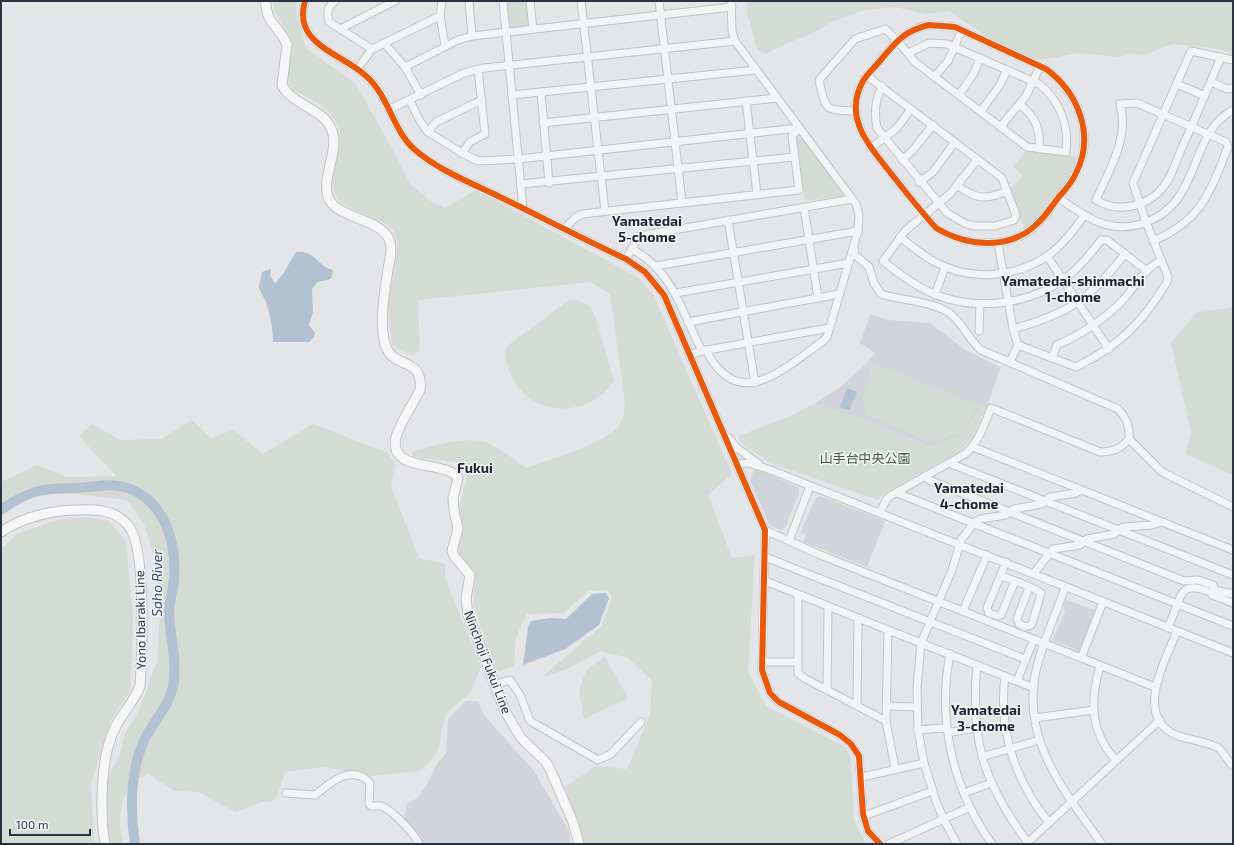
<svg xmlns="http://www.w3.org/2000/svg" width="1234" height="845" font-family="'Exo 2','Noto Sans JP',sans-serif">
<rect width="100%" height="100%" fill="#e3e5e8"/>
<!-- built -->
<g fill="#d2d4db">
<polygon points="870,314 888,320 930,323 964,349 1001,368 986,408 982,407 961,435 930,447 884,427 815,403 842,386 864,366 875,353 860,343"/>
<polygon points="754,470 761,471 799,488 799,493 786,526 782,530 770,526 750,480"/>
<polygon points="820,496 885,521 867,567 803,542 806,535 801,532 815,499"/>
<polygon points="1066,600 1095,610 1079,651 1052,640 1065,613 1064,604"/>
<polygon points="466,701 478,701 484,715 534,771 569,831 570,844 424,844 419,834 404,818 407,804 417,798 426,786 436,765 446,753 448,719"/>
</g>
<!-- green -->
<g fill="#d4dbd4">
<path d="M273 1H298L296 5 297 18 306 48 355 83 397 157 409 183 429 200 445 208 476 190 637 277 652 292 732 474 708 495 732 558 755 555 748 672 766 706 845 747 851 758 854 821 866 844H585L565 787 596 766 627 769 650 715 652 681 628 658 601 651 567 669 542 677 602 626 612 597 608 590 589 591 563 613 527 614 516 637 514 666 497 672 473 606 475 571 464 561 459 553V542L463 526 459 509 467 475 463 467 457 462 414 457 411 453C428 446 463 438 481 441 493 443 515 460 526 468 549 460 604 444 619 426 624 419 624 411 625 402L610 294 591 282 418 300 420 350 412 356 392 345C391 330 387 314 389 299 390 281 401 253 396 236 388 212 339 215 334 190 331 175 338 149 340 133 335 112 323 106 305 96 301 94 295 92 292 88 281 74 296 55 291 39 286 25 273 18 273 1Z"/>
<polygon points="528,1 531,28 510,31 507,2"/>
<polygon points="747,1 1233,1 1233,54 1219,49 1173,44 1144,55 1127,53 1119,57 1078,53 1047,59 1026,59 1010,52 949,11 926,14 895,7 864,10 832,22 809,35 785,44 766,54 757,49 747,12"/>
<polygon points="796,135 806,143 844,196 805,201"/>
<path d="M1027 150 1080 157C1069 185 1049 211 1025 230L1010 190 1023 175 1013 167Z"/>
<path d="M569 300H577L590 306 596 318 614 381C586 422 523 417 508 367 506 360 504 352 507 346Z"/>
<polygon points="1233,307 1233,475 1186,454 1191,432 1171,343 1196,313"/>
<polygon points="873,363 979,405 961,433 931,442 867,415 862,396 871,373 868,370"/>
<polygon points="815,403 884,427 930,447 961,435 982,407 986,408 973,436 962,450 897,486 882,495 878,500 773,464 747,448 740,442 738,436 786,418"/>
<path d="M192 420 211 438 233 430 263 454 313 424 388 453 395 464 391 486 419 558 445 564V578L481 667 470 693 446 713 438 750 430 762 419 771 371 776 362 772H348L328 767 314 768 285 772 276 799 270 802H261L235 812 198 792 174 791 148 774C141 777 132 782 128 789 120 803 117 829 124 844H108L106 786 109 774 119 758 125 733 137 715 157 661 160 608 153 554 144 524 127 500 27 488 1 503V482L37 465 67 477 116 476 79 436 92 424 120 440 161 439Z"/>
<polygon points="85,517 108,520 126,541 133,615 132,661 130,691 111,720 91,784 94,844 1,844 1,549 17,534 60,519"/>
<polygon points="605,657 628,698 584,719 579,691 586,670"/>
</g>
<!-- water -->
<g fill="#b3c1d1">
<path d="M296 252C315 250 317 266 333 270L331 279 318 282 312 289 313 312 309 325 315 333 314 337 309 342H273C273 328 270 315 266 302 264 297 260 292 259 287 259 283 262 277 262 272L271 269 270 275 275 284 283 274Z"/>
<polygon points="847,388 857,392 849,410 840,407"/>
<polygon points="606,593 609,598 599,625 565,649 523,665 528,627 531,621 551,618 566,619 592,594"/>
</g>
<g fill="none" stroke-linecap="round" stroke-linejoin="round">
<!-- river -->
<path stroke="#b3c1d1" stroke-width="10" d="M1 510C40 481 56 492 98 486 155 479 178 531 174 580 173 591 169 601 169 613 170 638 178 662 173 687 168 709 151 723 143 743 130 773 130 812 135 844"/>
<!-- minor casing -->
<g stroke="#c1c3c6" stroke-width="9">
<g id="minor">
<path d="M305 1C292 45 342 53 366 76 389 96 392 129 414 149 438 170 469 182 498 196 541 217 583 239 626 259L645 272 664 295 765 530 762 670 770 693 779 702 840 735 851 744 859 756 863 814 868 831 880 844"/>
<path d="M335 1C327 7 327 12 329 22L372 49"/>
<polyline points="442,1 440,16 445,45"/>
<polyline points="469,1 472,36"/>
<polyline points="503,1 523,208"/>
<polyline points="530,1 533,29"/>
<polyline points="581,1 605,211"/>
<polyline points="659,1 682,203"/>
<path d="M929 25 955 27 1046 69C1079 93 1095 136 1076 173 1072 183 1065 190 1058 198 1052 206 1046 215 1039 222 1011 251 968 247 936 228 919 209 904 190 889 171 868 144 843 117 863 81 867 74 874 68 879 62 895 43 903 31 929 25Z"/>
<polyline points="340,29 395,1"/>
<polyline points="384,43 405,67 421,95"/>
<polyline points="405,67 458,40 472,36 732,7"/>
<polyline points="358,68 372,49 440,16"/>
<path d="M867 76 1002 178 1016 215 1014 220 995 226H975L966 224 947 213 877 128C874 112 875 101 882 86"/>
<polyline points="935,76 948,61 962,30"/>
<polyline points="1211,82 1227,89 1233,88"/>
<polyline points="1177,84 1205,96"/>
<polyline points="541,92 549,183"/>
<polyline points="512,95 756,70"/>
<polyline points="959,95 974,73 980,58"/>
<polyline points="410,101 420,121 428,132 462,153 478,161 519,159 799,128"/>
<polyline points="746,101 757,194"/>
<path d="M1019 104C1035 116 1041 129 1039 149"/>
<polyline points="390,109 464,73 484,68 735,41"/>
<path d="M856 111C824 110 826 111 819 80L855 39 885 29C897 39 905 50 915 62L1027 147 1066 152C1069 125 1060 101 1039 84L947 44 929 43 908 53"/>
<polyline points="981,111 1000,85 1007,70"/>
<polyline points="543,123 777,98"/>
<polyline points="1001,126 1026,96 1040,66"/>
<polyline points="428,132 436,122 482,100"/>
<polyline points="871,148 897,128 911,109"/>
<polyline points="462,153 470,142 485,134 478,69"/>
<polyline points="902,160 913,150 933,125"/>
<path d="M977 160 950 194 906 230 883 261C899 274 915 286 934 294 975 311 1027 305 1063 280 1078 269 1090 255 1101 240H1107L1147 271"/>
<polyline points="919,182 933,172 955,142"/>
<polyline points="521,184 794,157"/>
<path d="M957 185C976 200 986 200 1007 191"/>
<path d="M1059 198C1084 216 1108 234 1141 224 1204 205 1186 135 1233 110"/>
<polyline points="804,207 818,298"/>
<polyline points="728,220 755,383"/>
<polyline points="564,229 576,217 582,214 799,190 792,136 799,128"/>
<path d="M900 237C911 246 922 255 935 262 969 281 1013 278 1046 257 1062 246 1073 231 1084 216"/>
<path d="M1153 241C1201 221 1210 193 1228 147L1226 142 1137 103 1120 104C1130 138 1109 170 1096 200 1119 214 1149 206 1164 186 1172 176 1176 161 1181 150 1195 119 1208 88 1221 57"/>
<path d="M998 243 1013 329 1018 345 1076 367C1119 346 1143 322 1167 282L1168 277 1146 222 1133 183 1191 51 1233 60"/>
<path d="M854 246 855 255 869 267 874 283 881 294C901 301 938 301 953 316 965 327 968 339 981 350L1118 409C1127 419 1130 426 1129 439 1120 449 1113 452 1100 452L991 408C984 425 979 442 965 454L890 496 886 500 880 513"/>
<path d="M632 249C674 272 681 311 702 351"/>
<polyline points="1047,256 1109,349"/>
<polyline points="626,259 639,236 852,199"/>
<polyline points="656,266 858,231"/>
<polyline points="676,293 849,263"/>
<polyline points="935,295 945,267"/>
<polyline points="688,322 839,294"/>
<path d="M1013 329C1068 314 1090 299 1125 254"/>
<polyline points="979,331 980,304"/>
<path d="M706 350C738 414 783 369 822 342L827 337 858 231 859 215 856 204 735 41 732 31 731 1"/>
<polyline points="689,355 702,351 829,328"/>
<path d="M1052 358 1057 345C1082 334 1104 320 1123 300 1135 287 1145 267 1161 261"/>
<polyline points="1010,362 1018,345"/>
<polyline points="729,438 737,448 759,464"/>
<polyline points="1129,439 1162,472 1233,507"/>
<polyline points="973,447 1233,550"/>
<polyline points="949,463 1233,575"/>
<polyline points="738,464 748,463 768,469 1233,653"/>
<polyline points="925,476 929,480 1184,581 1198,580 1213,585 1215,590 1233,594"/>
<polyline points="897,493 1233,626"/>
<polyline points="765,530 818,554 1155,687"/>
<polyline points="789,541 810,486"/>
<polyline points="765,557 1025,659"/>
<polyline points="1006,562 987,608 989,613 998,616 1001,615 1015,581"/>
<polyline points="1034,573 1053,549 1080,545 1087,539 1114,534 1123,527 1152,525 1161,522"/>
<path d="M1001 576C1015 581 1029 585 1041 593L1033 621 1031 625 1025 627 1019 624 1017 619 1029 587"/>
<polyline points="765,581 1034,688"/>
<path d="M1065 588C1057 611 1046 635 1039 659 1016 734 1062 788 1102 844"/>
<polyline points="1213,590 1212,595 1233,603"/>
<polyline points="798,594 798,673 804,678 886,721 895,768"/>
<polyline points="963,611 987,555"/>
<path d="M1168 628 1181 595C1188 583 1200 589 1211 592"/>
<path d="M1177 631C1166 660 1133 716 1176 735 1189 740 1205 741 1217 747 1224 751 1227 761 1233 766"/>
<path d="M950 654C937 720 953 790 992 844"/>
<polyline points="1081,658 1103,602"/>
<polyline points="763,662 797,662"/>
<path d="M977 665C970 740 983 782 1028 843"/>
<path d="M1100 666C1090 700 1090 733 1116 760"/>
<path d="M1005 676C998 731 1015 780 1049 823"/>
<polyline points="1017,681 1034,639"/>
<polyline points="496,684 510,680 520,695 530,721 598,760 611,754 641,722"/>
<polyline points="827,690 828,606"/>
<polyline points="857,705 858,618"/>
<polyline points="887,706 917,707"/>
<polyline points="1035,718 1094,710"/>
<polyline points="886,721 888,630"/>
<polyline points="918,730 942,728 952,732 976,728"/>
<polyline points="982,757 1039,740"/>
<polyline points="862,777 924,763"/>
<path d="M286 793 315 795C330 783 352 763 370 783L369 804 371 806C374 806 378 806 381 806 392 810 415 834 419 844"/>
<polyline points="964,793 991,783"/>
<polyline points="864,816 932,791"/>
<polyline points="889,844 970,807"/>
<polyline points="957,844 944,820 937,804 924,763 918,730 917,688 921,643 952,570 961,540 974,523 980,519 1006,515 1014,509 1042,504 1050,497 1076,493 1081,490"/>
<polyline points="1026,844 1160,720"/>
</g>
</g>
<!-- major casing -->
<g stroke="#c0c2c5" stroke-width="11">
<g id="major">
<path d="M266 1C265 24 281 27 287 45L282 85C293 107 327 108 333 134 339 154 316 187 333 205 346 218 381 221 389 239 393 248 390 259 388 269 385 291 378 325 386 347 394 369 424 357 420 390 413 404 400 423 396 437 388 474 445 459 458 478L453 498 454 511 458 529 452 551 454 556 470 575 466 599 468 614 505 711 521 738 545 761 550 769 573 822 579 844"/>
<path d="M1 532C23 517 52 510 78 510 97 509 115 510 128 525 147 547 142 655 140 686 134 702 122 713 115 728 100 756 100 814 105 844"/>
</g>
</g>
<!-- minor -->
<use href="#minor" stroke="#f2f3f5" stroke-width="7"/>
<!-- major -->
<use href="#major" stroke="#f6f6f7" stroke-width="9"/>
<!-- cycleway casing -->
<g stroke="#f1f3f7" stroke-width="8">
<g id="cycleway">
<path d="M305 1C292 45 342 53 366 76 389 96 392 129 414 149 438 170 469 182 498 196 541 217 583 239 626 259L645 272 664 295 765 530 762 670 770 693 779 702 840 735 851 744 859 756 863 814 868 831 880 844"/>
<path d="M929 25 955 27 1046 69C1079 93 1095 136 1076 173 1072 183 1065 190 1058 198 1052 206 1046 215 1039 222 1011 251 968 247 936 228 919 209 904 190 889 171 868 144 843 117 863 81 867 74 874 68 879 62 895 43 903 31 929 25Z"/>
</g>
</g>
<!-- cycleway -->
<use href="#cycleway" stroke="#e8590c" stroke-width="6"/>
</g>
<g text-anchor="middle" stroke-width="3" stroke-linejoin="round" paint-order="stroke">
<!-- park labels -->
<g font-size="13" fill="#3e5b39" stroke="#f1f3f7">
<text x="865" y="463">山手台中央公園</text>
</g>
<!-- street labels -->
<g font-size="13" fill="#2b3240" stroke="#f1f3f7">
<text transform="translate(140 620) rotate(-91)" y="5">Yono Ibaraki Line</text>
<text transform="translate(488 662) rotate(69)" y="5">Ninchoji Fukui Line</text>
</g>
<!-- neighbourhood labels -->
<g font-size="14" font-weight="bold" fill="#1d2331" stroke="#f1f3f7">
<text x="647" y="226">Yamatedai<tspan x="647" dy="16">5-chome</tspan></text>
<text x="1073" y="286">Yamatedai-shinmachi<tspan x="1073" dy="16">1-chome</tspan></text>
<text x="475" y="473">Fukui</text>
<text x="969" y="493">Yamatedai<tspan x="969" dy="16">4-chome</tspan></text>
<text x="986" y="715">Yamatedai<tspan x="986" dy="16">3-chome</tspan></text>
</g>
<!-- water labels -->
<g font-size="14" font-style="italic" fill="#374f72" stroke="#f1f3f7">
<text transform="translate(157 583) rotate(-90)" y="5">Saho River</text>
</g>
</g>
<!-- border -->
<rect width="1234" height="845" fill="none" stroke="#2b3240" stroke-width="4"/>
<!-- scale -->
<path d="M10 829v6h80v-6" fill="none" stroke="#2b3240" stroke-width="2"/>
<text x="16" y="829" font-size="12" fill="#2b3240" stroke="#f1f3f7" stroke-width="3" paint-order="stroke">100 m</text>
</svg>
